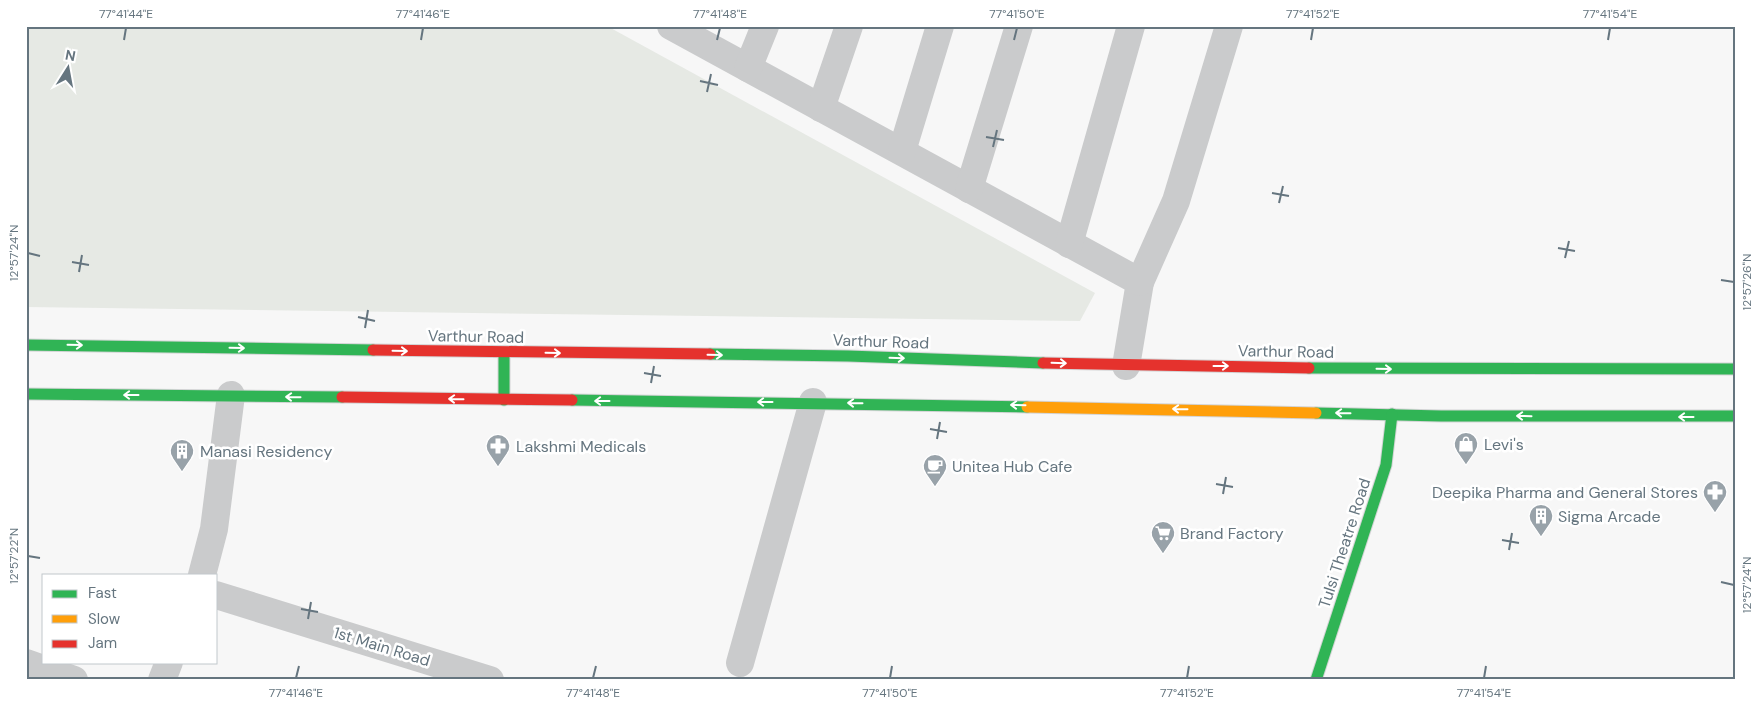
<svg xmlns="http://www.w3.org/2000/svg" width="1761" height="706" font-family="'DM Sans',sans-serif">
<rect width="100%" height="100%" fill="#f7f7f7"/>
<!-- green -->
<polygon fill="#e6e9e4" points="26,26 607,26 1095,293 1080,321 26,307"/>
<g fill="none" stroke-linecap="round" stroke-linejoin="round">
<!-- fast casing -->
<g stroke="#d3d4d5" stroke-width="13">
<g id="fast">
<polyline points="26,345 373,350"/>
<polyline points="504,353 504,400"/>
<polyline points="710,354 848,356 1043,363"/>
<polyline points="1309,368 1735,369"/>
<polyline points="26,394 342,397"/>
<polyline points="572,400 1027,407"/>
<polyline points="1316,413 1441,416 1735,416"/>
<polyline points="1316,680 1386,465 1392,414"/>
</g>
</g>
<!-- slow casing -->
<g stroke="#d3d4d5" stroke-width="13">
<polyline id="slow" points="1027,407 1316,413"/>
</g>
<!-- jam casing -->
<g stroke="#d3d4d5" stroke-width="13">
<g id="jam">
<polyline points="373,350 710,354"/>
<polyline points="1043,363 1309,368"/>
<polyline points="342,397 572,400"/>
</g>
</g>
<!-- street -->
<g stroke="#cacbcc" stroke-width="28">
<polyline points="671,26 1140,282 1126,366"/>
<polyline points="748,68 765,26"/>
<polyline points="821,108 849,26"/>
<polyline points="902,151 940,26"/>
<polyline points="969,189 1019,26"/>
<polyline points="1069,244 1131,26"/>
<polyline points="1140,282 1176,201 1229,26"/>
<polyline points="202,575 214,529 231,395"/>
<polyline points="216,595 490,680"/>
<polyline points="26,663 74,680"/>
<polyline points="740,663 813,402"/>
<polyline points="162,680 169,662"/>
</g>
<!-- fast -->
<use href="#fast" stroke="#30b455" stroke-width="11"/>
<!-- slow -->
<use href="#slow" stroke="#ff9f0a" stroke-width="11"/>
<!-- jam -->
<use href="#jam" stroke="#e5322d" stroke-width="11"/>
</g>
<!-- one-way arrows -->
<defs><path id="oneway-shaft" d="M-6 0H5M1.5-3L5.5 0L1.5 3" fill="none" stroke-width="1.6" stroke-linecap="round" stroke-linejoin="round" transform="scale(1.25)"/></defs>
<g stroke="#fff">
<use href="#oneway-shaft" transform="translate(75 345) rotate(1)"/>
<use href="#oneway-shaft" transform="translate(237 348) rotate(1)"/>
<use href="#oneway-shaft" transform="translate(400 351) rotate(1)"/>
<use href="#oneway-shaft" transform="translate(553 353) rotate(1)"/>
<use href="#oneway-shaft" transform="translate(715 355) rotate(1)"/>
<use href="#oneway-shaft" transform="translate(897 358) rotate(2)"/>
<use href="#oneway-shaft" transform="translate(1059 363) rotate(2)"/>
<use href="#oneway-shaft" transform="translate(1221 366)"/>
<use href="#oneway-shaft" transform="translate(1384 369) rotate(1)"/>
<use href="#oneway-shaft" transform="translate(131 395) rotate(-180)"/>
<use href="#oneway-shaft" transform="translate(293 397) rotate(-179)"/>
<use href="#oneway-shaft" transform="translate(456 399) rotate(-179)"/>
<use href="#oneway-shaft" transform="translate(602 401) rotate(-180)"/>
<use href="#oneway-shaft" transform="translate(765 402) rotate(-180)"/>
<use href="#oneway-shaft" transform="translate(855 403) rotate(-179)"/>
<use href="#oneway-shaft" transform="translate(1018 405) rotate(-179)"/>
<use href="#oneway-shaft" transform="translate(1180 409) rotate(-179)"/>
<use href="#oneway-shaft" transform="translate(1343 413) rotate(-179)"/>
<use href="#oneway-shaft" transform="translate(1524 416) rotate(-179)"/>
<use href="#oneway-shaft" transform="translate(1686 417) rotate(180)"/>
</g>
<!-- ticks -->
<path fill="none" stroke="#65757f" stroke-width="2" d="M124 40 126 28M421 40 423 28M717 40 720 28M1014 40 1017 28M1311 40 1313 28M1608 40 1610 28M700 81 718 85M707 92 711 74M986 137 1004 140M993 147 997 130M1272 193 1289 196M1279 203 1283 186M1558 248 1575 251M28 253 40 256M1565 258 1569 241M72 262 89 265M79 272 82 255M1721 280 1734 282M358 317 375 321M365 328 368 310M644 373 661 376M651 383 654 366M930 429 947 432M937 439 940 422M1216 484 1233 487M1223 494 1226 477M1502 540 1519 543M1509 550 1512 533M28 556 40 558M1721 582 1734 585M301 609 318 612M308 619 311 602M296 678 299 666M593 678 596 666M890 678 892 666M1187 678 1189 666M1484 678 1486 666"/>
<!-- icons -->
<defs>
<g id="shop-pin" transform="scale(1.25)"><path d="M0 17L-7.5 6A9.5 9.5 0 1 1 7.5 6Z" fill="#98a2a9" stroke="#fff"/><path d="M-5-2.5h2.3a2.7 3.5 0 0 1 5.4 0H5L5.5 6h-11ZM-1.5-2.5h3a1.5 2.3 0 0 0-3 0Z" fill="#fff"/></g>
<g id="pharmacy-pin" transform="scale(1.25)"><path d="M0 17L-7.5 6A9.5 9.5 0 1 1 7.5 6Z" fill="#98a2a9" stroke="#fff"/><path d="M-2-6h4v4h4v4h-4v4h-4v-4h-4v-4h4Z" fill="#fff"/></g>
<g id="building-pin" transform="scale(1.25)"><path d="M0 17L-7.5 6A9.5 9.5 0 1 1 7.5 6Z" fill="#98a2a9" stroke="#fff"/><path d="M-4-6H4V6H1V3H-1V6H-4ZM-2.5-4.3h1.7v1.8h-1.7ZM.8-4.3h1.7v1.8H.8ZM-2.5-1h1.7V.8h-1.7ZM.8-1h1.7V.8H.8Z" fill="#fff"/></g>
<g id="cafe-pin" transform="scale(1.25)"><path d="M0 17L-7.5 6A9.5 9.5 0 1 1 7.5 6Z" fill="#98a2a9" stroke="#fff"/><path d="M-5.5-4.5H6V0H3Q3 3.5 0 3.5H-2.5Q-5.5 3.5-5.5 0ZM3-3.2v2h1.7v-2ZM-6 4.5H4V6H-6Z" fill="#fff"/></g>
<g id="supermarket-pin" transform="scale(1.25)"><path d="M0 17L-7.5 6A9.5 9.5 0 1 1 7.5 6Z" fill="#98a2a9" stroke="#fff"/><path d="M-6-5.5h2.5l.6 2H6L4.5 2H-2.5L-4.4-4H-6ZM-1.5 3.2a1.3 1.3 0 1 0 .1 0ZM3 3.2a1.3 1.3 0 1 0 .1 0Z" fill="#fff"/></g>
</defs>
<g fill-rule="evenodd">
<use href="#shop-pin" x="1466" y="444"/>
<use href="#pharmacy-pin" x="498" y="446"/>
<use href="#building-pin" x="182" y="451"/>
<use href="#cafe-pin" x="935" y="466"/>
<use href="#pharmacy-pin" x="1715" y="492"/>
<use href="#building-pin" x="1541" y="516"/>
<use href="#supermarket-pin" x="1163" y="533"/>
</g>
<g text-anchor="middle" stroke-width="5" stroke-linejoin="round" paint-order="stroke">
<!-- street labels -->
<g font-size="16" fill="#65757f" stroke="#fff">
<text transform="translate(476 336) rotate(1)" y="6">Varthur Road</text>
<text transform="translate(881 341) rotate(2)" y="6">Varthur Road</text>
<text transform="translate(1286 351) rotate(1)" y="6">Varthur Road</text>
<text transform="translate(1344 543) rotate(-72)" y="6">Tulsi Theatre Road</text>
<text transform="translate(382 646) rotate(17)" y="6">1st Main Road</text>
</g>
<!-- poi labels -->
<g font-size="16" fill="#65757f" stroke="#fff" text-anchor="start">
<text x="1484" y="450">Levi's</text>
<text x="516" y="452">Lakshmi Medicals</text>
<text x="200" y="457">Manasi Residency</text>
<text x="952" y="472">Unitea Hub Cafe</text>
<text x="1698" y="498" text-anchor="end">Deepika Pharma and General Stores</text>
<text x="1558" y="522">Sigma Arcade</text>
<text x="1180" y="539">Brand Factory</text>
</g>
</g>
<!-- border -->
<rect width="1761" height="706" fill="none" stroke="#ffffff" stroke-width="55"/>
<!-- legend -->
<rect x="42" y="574" width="175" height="90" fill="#ffffff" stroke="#c1c8cc"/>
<rect x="52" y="590" width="25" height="8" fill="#30b455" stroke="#c1c8cc"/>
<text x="88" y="598" font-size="15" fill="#65757f">Fast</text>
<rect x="52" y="615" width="25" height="8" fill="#ff9f0a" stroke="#c1c8cc"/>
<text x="88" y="624" font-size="15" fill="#65757f">Slow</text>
<rect x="52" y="640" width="25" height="8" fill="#e5322d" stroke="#c1c8cc"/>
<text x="88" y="648" font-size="15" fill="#65757f">Jam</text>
<!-- north arrow -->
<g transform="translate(68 68) rotate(11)" stroke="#ffffff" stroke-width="4" paint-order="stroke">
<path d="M0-4L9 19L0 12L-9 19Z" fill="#65757f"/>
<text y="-8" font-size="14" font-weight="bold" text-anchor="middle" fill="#65757f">N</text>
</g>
<rect x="28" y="28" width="1706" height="650" fill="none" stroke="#65757f" stroke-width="2"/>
<g font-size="12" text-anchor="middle" fill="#65757f">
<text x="126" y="18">77°41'44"E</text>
<text x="423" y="18">77°41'46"E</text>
<text x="720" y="18">77°41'48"E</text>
<text x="1017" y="18">77°41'50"E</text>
<text x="1313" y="18">77°41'52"E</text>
<text x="1610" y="18">77°41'54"E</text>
<text transform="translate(14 253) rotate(-90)" y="4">12°57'24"N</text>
<text transform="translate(1747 282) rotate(-90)" y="4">12°57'26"N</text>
<text transform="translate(14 556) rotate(-90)" y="4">12°57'22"N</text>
<text transform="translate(1747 585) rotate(-90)" y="4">12°57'24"N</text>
<text x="296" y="697">77°41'46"E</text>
<text x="593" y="697">77°41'48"E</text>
<text x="890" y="697">77°41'50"E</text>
<text x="1187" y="697">77°41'52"E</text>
<text x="1484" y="697">77°41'54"E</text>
</g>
</svg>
